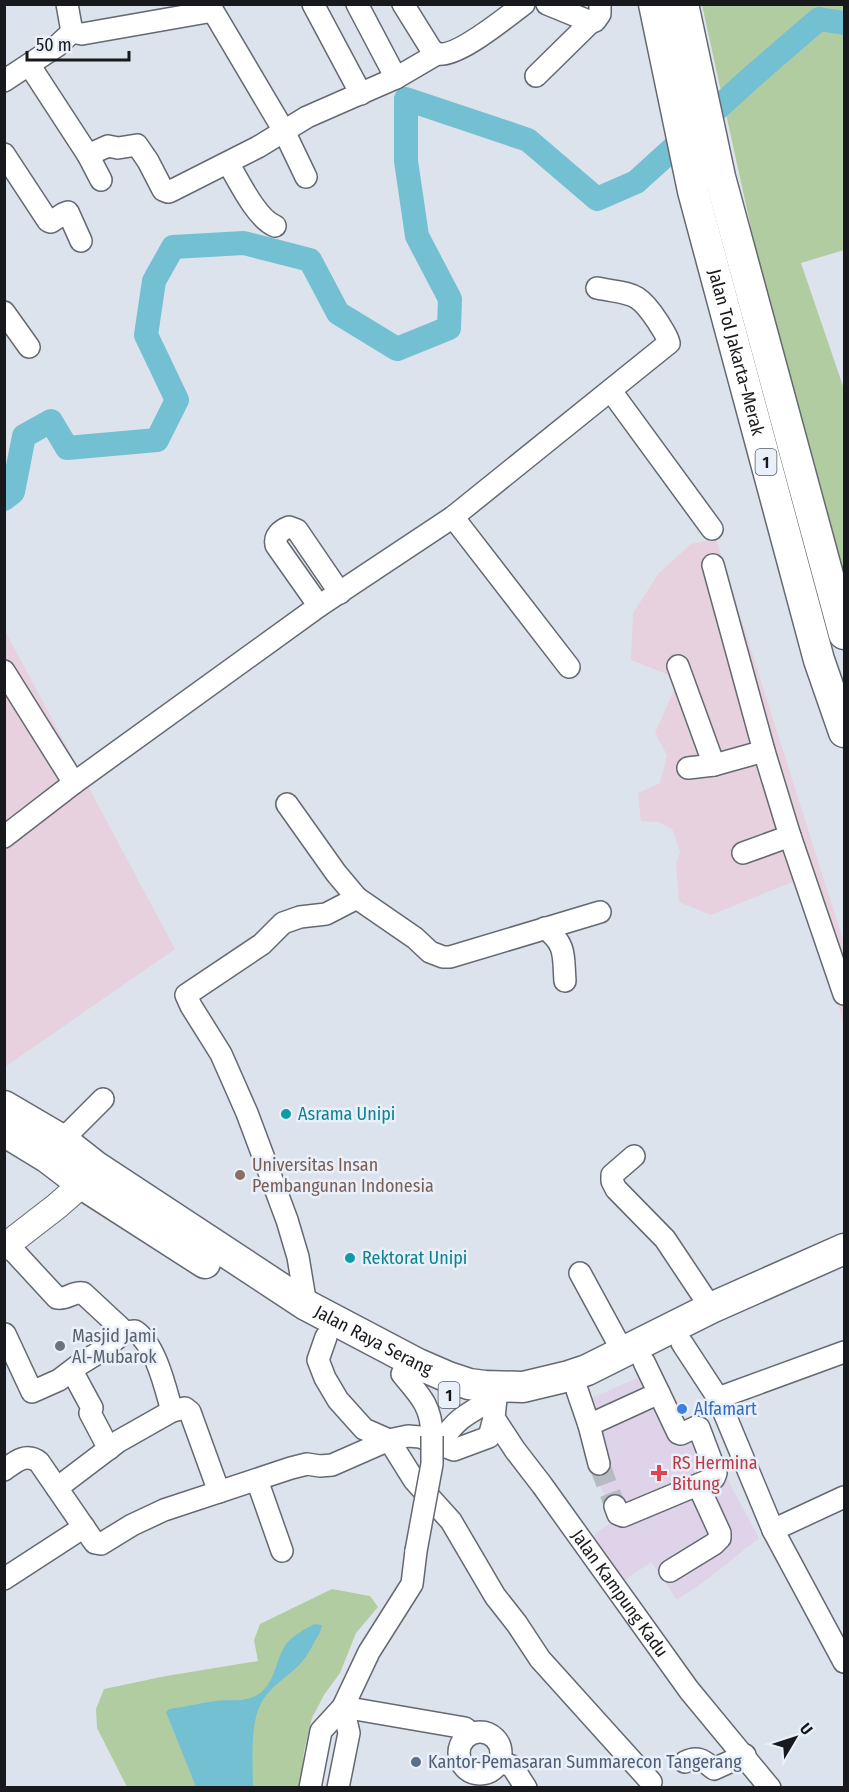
<svg xmlns="http://www.w3.org/2000/svg" width="849" height="1792" font-family="'Fira Sans Condensed',sans-serif">
<rect width="100%" height="100%" fill="#dde3ec"/>
<!-- industrial -->
<g fill="#e7d1de">
<polygon points="716,539 844,943 844,1029 834,983 797,880 711,915 679,902 676,865 680,851 672,829 658,822 641,821 638,793 660,783 667,755 655,733 679,679 631,660 633,613 659,573 691,544"/>
<polygon points="4,629 175,949 5,1067 4,1067"/>
</g>
<!-- medical -->
<polygon fill="#ded3e8" points="651,1372 681,1434 701,1424 731,1486 759,1538 705,1581 677,1600 651,1562 619,1584 587,1540 616,1519 588,1460 578,1404"/>
<!-- green -->
<g fill="#b2cca2">
<polygon points="702,5 844,5 844,250 801,263 844,389 844,575 765,291"/>
<polygon points="332,1589 370,1596 378,1607 356,1633 340,1673 324,1695 312,1718 304,1751 300,1787 127,1787 97,1728 96,1709 104,1689 166,1676 258,1661 254,1640 260,1624"/>
</g>
<!-- water -->
<path fill="#73c0d3" d="M314 1624 322 1625C321 1631 318 1636 315 1641 310 1651 304 1661 296 1668 285 1678 271 1687 263 1700 249 1722 253 1762 253 1787H196L166 1712 169 1709C185 1707 200 1703 215 1701 227 1699 242 1702 253 1697 276 1688 274 1660 287 1643 294 1635 305 1629 314 1624Z"/>
<g fill="none" stroke-linecap="round" stroke-linejoin="round">
<!-- river -->
<polyline stroke="#73c0d3" stroke-width="24" points="4,499 13,492 24,436 51,421 67,448 157,440 177,400 146,335 154,281 173,247 244,243 310,260 338,313 397,349 449,328 450,299 417,236 406,161 406,99 528,140 597,199 636,182 753,76 819,19 844,23"/>
<!-- minor-tunnel -->
<polyline stroke="#b5bbc2" stroke-width="21" stroke-dasharray="21 10" stroke-linecap="butt" points="599,1464 615,1506"/>
<!-- minor casing -->
<g stroke="#646971" stroke-width="24">
<g id="minor">
<polyline points="313,4 361,94"/>
<polyline points="357,4 396,78"/>
<polyline points="403,4 431,49 437,54"/>
<polyline points="547,4 591,22 595,21 600,14 600,4"/>
<polyline points="72,32 82,34 213,11 284,131 306,177"/>
<polyline points="30,66 88,155 101,180"/>
<polyline points="536,76 591,22"/>
<polyline points="4,81 57,46 72,32 67,4"/>
<polyline points="4,154 48,221 51,222 63,214 68,212 81,241"/>
<path d="M88 155 108 146 118 148 137 145 148 161 163 190 168 192 171 191 258 147 307 117 396 78 437 54C458 58 506 17 524 4"/>
<path d="M228 163C239 181 256 218 275 226"/>
<polyline points="4,312 29,347"/>
<polyline points="611,391 712,529"/>
<polyline points="453,517 569,667"/>
<polyline points="713,565 764,751 790,836 844,994"/>
<path d="M319 606 276 545C274 536 281 530 289 527L297 530 340 593"/>
<polyline points="678,666 714,765"/>
<polyline points="4,671 74,783 4,837"/>
<polyline points="688,768 714,765 764,751"/>
<path d="M74 783 319 606 453 517 669 343C667 335 662 329 658 322 637 290 632 295 597 288"/>
<polyline points="287,804 336,873 357,898"/>
<polyline points="743,853 790,836"/>
<path d="M545 928C567 945 563 956 565 981"/>
<polyline points="54,1151 62,1140 103,1099"/>
<polyline points="634,1156 612,1175 612,1181 616,1189 665,1239 711,1308"/>
<path d="M8 1245 57 1298C67 1300 73 1291 83 1293L125 1332 135 1331C156 1345 165 1387 172 1411L185 1408 190 1412 219 1492"/>
<polyline points="580,1273 623,1352"/>
<polyline points="306,1305 298,1257 287,1220 247,1113 221,1054 191,1006 186,995 262,944 283,923 300,917 326,914 357,898 415,938 430,952 443,957 450,957 600,912"/>
<polyline points="5,1334 32,1392 59,1380 80,1364 98,1353 125,1332"/>
<polyline points="326,1337 318,1360 325,1378 338,1400 364,1429 389,1440 414,1480 451,1521 495,1596 517,1624 540,1659 651,1782"/>
<polyline points="682,1343 718,1398 773,1530 844,1662"/>
<polyline points="72,1371 92,1408 90,1413 109,1449"/>
<path d="M402 1374C420 1395 432 1407 432 1436"/>
<path id="s1" d="M497 1388 494 1418 515 1450 542 1485 689 1690 770 1788"/>
<polyline points="577,1390 589,1425 659,1393 644,1362"/>
<polyline points="718,1398 844,1352"/>
<polyline points="589,1425 599,1464"/>
<path d="M443 1440C455 1420 467 1414 486 1403"/>
<path d="M4 1470C15 1462 26 1452 39 1462L92 1539 95 1543 101 1544 132 1525 164 1510 291 1468 307 1464 320 1466 332 1465 389 1440 408 1436 420 1437 454 1450 489 1437 494 1418"/>
<polyline points="257,1480 282,1551"/>
<polyline points="57,1488 119,1441 172,1411"/>
<polyline points="615,1506 618,1514 623,1516 714,1478 716,1473 699,1428 696,1427 681,1434 678,1433 659,1393"/>
<polyline points="773,1530 844,1497"/>
<polyline points="670,1571 714,1544 720,1538 720,1533 698,1485"/>
<polyline points="4,1579 84,1527"/>
<polyline points="343,1707 465,1728 470,1733"/>
<circle cx="480" cy="1753" r="21"/>
<polyline points="499,1762 512,1766 526,1788"/>
<path d="M685 1762C698 1755 704 1761 714 1769L745 1755"/>
<polyline points="310,1788 321,1731 343,1707 369,1652 412,1584 416,1551"/>
<polyline points="338,1788 349,1733 343,1707"/>
</g>
</g>
<!-- major casing -->
<g stroke="#646971" stroke-width="28">
<polyline id="major" points="4,1247 57,1206 82,1184 93,1169"/>
</g>
<!-- highway casing -->
<g stroke="#646971" stroke-width="33">
<g id="highway">
<path id="s2" d="M654 4 693 191 819 660 844 732"/>
<polyline points="683,4 720,177 844,634"/>
<path id="s3" d="M4 1106 62 1140 95 1166 306 1305 418 1364 448 1377 469 1384 485 1386 523 1387 569 1376 587 1370 711 1308 844 1249"/>
<polyline points="4,1131 48,1158 82,1184 205,1263"/>
</g>
</g>
<!-- minor -->
<use href="#minor" stroke="#fff" stroke-width="21"/>
<!-- major -->
<use href="#major" stroke="#fff" stroke-width="26"/>
<!-- highway -->
<use href="#highway" stroke="#fff" stroke-width="30"/>
<!-- minor-bridge casing -->
<g stroke="#646971" stroke-width="24" stroke-linecap="butt">
<polyline id="minor-bridge" points="416,1551 432,1464 432,1436"/>
</g>
<!-- minor-bridge -->
<use href="#minor-bridge" stroke="#fff" stroke-width="21"/>
</g>
<!-- markers -->
<g fill="#0f9aa8" stroke="#eaf0f9" stroke-width="2">
<circle cx="286" cy="1114" r="6"/>
<circle cx="350" cy="1258" r="6"/>
</g>
<circle fill="#8d6e63" stroke="#eaf0f9" stroke-width="2" cx="240" cy="1175" r="6"/>
<circle fill="#6b7280" stroke="#eaf0f9" stroke-width="2" cx="60" cy="1346" r="6"/>
<circle fill="#3f7fe0" stroke="#eaf0f9" stroke-width="2" cx="682" cy="1409" r="6"/>
<path fill="#e0444e" stroke="#eaf0f9" stroke-width="2" d="M656 1464h6v6h6v6h-6v6h-6v-6h-6v-6h6z"/>
<circle fill="#5c6f8a" stroke="#eaf0f9" stroke-width="2" cx="416" cy="1762" r="6"/>
<g text-anchor="middle" stroke-width="5" stroke-linejoin="round" paint-order="stroke">
<!-- shield labels -->
<g fill="#eaf0f9" stroke="#565a5e" stroke-width="1.5">
<rect x="755.5" y="449" width="21" height="26" rx="4.5"/>
<rect x="438.5" y="1382" width="21" height="26" rx="4.5"/>
</g>
<g font-size="16" font-weight="bold" fill="#17191c">
<text x="766" y="468">1</text>
<text x="449" y="1401">1</text>
</g>
<!-- street labels -->
<g font-size="18" fill="#17191c" stroke="#eaf0f9">
<text dy="6" stroke="none"><textPath href="#s2" startOffset="358">Jalan Tol Jakarta–Merak</textPath></text>
<text dy="6" stroke="none"><textPath href="#s3" startOffset="438">Jalan Raya Serang</textPath></text>
<text dy="6" stroke="none"><textPath href="#s1" startOffset="246">Jalan Kampung Kadu</textPath></text>
</g>
<!-- culture labels -->
<g font-size="18" fill="#0d838f" stroke="#eaf0f9" text-anchor="start">
<text x="298" y="1120">Asrama Unipi</text>
<text x="362" y="1264">Rektorat Unipi</text>
</g>
<!-- education labels -->
<g font-size="18" fill="#785e54" stroke="#eaf0f9" text-anchor="start">
<text x="252" y="1171">Universitas Insan<tspan x="252" dy="21">Pembangunan Indonesia</tspan></text>
</g>
<!-- worship labels -->
<g font-size="18" fill="#5b616d" stroke="#eaf0f9" text-anchor="start">
<text x="72" y="1342">Masjid Jami<tspan x="72" dy="21">Al-Mubarok</tspan></text>
</g>
<!-- shop labels -->
<g font-size="18" fill="#366cbe" stroke="#eaf0f9" text-anchor="start">
<text x="694" y="1415">Alfamart</text>
</g>
<!-- health labels -->
<g font-size="18" fill="#be3a42" stroke="#eaf0f9" text-anchor="start">
<text x="672" y="1469">RS Hermina<tspan x="672" dy="21">Bitung</tspan></text>
</g>
<!-- service labels -->
<g font-size="18" fill="#4e5e75" stroke="#eaf0f9" text-anchor="start">
<text x="428" y="1768">Kantor Pemasaran Summarecon Tangerang</text>
</g>
</g>
<!-- border -->
<rect width="849" height="1792" fill="none" stroke="#17191c" stroke-width="12"/>
<!-- north arrow -->
<g transform="translate(795 1738) rotate(51)" stroke="#eaf0f9" stroke-width="4.5" paint-order="stroke">
<path d="M0-4.5L10 22L0 15L-10 22Z" fill="#17191c"/>
<text y="-9" font-size="16" font-weight="bold" text-anchor="middle" fill="#17191c">U</text>
</g>
<!-- scale -->
<path d="M27 51v9h102v-9" fill="none" stroke="#17191c" stroke-width="3"/>
<text x="36" y="51" font-size="18" fill="#17191c" stroke="#eaf0f9" stroke-width="4.5" paint-order="stroke">50 m</text>
</svg>
